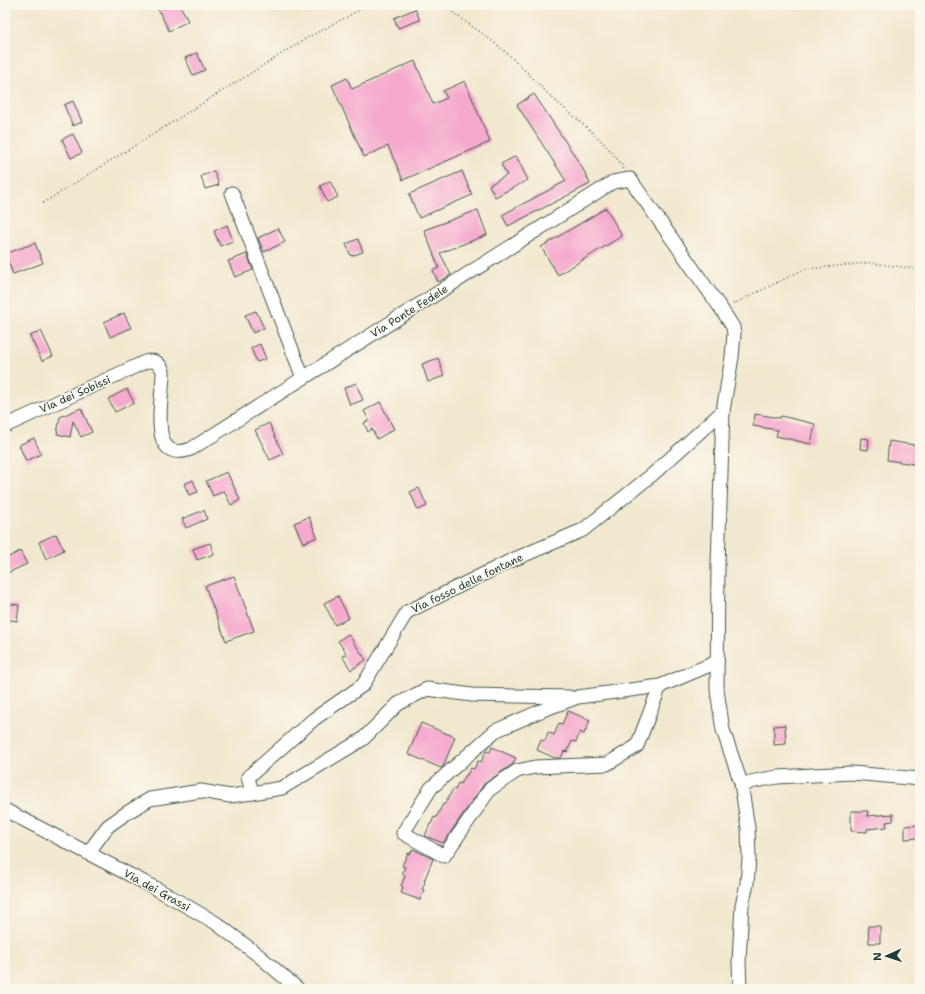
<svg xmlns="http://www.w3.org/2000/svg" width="925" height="994" font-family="'Shantell Sans',sans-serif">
<rect width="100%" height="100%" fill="#fbf7ec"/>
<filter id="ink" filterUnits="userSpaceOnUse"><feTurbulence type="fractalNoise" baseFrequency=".025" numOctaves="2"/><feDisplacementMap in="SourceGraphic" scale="8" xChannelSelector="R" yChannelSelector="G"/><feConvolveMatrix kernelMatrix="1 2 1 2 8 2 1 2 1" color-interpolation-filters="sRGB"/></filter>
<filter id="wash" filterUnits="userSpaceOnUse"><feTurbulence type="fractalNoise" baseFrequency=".012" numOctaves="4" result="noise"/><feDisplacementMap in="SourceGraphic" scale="16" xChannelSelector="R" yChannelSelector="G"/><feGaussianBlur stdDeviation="0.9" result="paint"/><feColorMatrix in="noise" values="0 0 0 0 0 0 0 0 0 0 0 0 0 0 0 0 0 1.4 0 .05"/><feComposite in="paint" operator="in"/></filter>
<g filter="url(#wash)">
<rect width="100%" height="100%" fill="#f2e8cf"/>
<g id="blocks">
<!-- building -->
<g fill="#f5a9cd">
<polygon points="156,5 180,5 188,21 169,31"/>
<polygon points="415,9 420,20 398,28 394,18"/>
<polygon points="197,53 205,70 193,75 185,58"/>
<polygon points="415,61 433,104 447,98 443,91 465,81 490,142 403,180 388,146 364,157 332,85 347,78 352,89"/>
<polygon points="534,94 582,167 590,184 508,226 502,215 566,181 517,105"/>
<polygon points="73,101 82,122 73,126 64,105"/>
<polygon points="73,134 82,153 71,158 62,139"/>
<polygon points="516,156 528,180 495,197 489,185 507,175 501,164"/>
<polygon points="214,171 219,185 205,189 201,176"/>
<polygon points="462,171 472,195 419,218 409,194"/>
<polygon points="330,181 338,197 327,202 320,186"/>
<polygon points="606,208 622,236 558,275 541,247"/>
<polygon points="478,210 487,235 440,253 451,275 438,282 433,270 439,268 424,230"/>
<polygon points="227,225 233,241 220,246 214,231"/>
<polygon points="278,228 285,242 264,252 258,238"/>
<polygon points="358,239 363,252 351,256 346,244"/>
<polygon points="35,243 43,263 13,274 5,254"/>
<polygon points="247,254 253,270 235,277 228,261"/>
<polygon points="256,311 264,328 253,333 245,315"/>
<polygon points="124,313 131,328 110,337 104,322"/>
<polygon points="41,331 53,356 42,361 30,336"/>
<polygon points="260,344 266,359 257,362 251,348"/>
<polygon points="438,358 444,376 428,382 422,364"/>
<polygon points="356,383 363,400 350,405 344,388"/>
<polygon points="127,389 134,403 115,412 108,399"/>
<polygon points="380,402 394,429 377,439 372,429 368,432 364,423 369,420 364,411"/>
<polygon points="81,408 92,432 81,437 73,421 70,437 57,434 60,417"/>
<polygon points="755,414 780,418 781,416 815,424 811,444 776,436 778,430 753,426"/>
<polygon points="269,423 283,454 270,460 255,430"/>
<polygon points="34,438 41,454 26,461 19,445"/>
<polygon points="861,438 869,439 868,450 860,449"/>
<polygon points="889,441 920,446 920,465 887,460"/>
<polygon points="227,472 240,500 231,505 224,491 213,496 206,481"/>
<polygon points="193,480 198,492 189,495 184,484"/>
<polygon points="419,488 427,506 418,510 410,492"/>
<polygon points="204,510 207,519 186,528 182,519"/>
<polygon points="309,517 317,537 303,543 294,523"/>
<polygon points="56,534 64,550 46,559 39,542"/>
<polygon points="210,543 214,554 197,560 193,549"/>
<polygon points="20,551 27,564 5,574 5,559"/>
<polygon points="234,576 254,631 226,641 205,586"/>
<polygon points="338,596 349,618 335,625 324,603"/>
<polygon points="5,603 19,605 17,621 5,619"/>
<polygon points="348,634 366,660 351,670 342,656 347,654 338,641"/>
<polygon points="568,711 590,720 584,734 580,732 576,742 572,741 567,752 564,751 561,758 555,758 537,750 541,740 545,741 548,732 554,735 559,723 562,724"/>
<polygon points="421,723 455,737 443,767 441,768 408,754"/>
<polygon points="785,725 786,744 774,745 774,726"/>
<polygon points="492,747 516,758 513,764 484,784 443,843 425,836 430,824 431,824 434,817 436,818 443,804 444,805 453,789 455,790 458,783 461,784 466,775 467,775 471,768 474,769 478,761 481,762 486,751 490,752"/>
<polygon points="851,811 868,811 867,816 893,814 893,821 886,822 887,827 867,829 867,832 851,831"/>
<polygon points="920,825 920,838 905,839 905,826"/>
<polygon points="413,849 433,859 424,881 425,882 422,889 424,890 420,900 401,893 403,887 401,886 405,876 402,874 405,867 402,866 408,853 410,854"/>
<polygon points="868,926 880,926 880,943 869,943"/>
</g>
</g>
</g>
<g filter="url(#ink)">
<use href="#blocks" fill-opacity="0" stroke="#3f574b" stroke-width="1"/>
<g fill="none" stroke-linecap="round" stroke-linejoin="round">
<!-- minor casing -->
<g stroke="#3f574b" stroke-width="15">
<g id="minor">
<polyline points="232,193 303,378"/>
<path d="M5 426 145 362C154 359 160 363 163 371 164 394 145 466 191 449L613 182 630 179 722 310 733 327 734 334 732 357 723 411 718 565 717 690 723 730 741 783 748 828 749 858 747 884 742 905 739 961 740 989"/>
<polyline points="660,686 637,746 607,764 535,767 517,771 490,789 444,856 403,833 431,788 495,731 543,710 578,697 660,686 717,662"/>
<polyline points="742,787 750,782 777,777 852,773 920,779"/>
<polyline points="252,793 282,788 363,739 398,704 427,689 472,695 569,697"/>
<polyline points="5,810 157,889 216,923 258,955 298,989"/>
<polyline points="88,853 108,826 128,812 150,799 201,791 230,796 252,793 248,777 314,719 363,685 407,612 510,561 583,530 653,474 723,411"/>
</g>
</g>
<!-- path -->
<g stroke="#3f574b" stroke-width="1.5" stroke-dasharray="1 3" stroke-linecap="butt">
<path d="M443 5C462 20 483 33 502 49 521 65 538 85 557 102 580 122 607 142 624 169"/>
<polyline points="43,203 307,38 369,5"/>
<polyline points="733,304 805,269 869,263 920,269"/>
</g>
<!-- minor -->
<use href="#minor" stroke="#fff" stroke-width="13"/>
</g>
</g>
<g text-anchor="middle" stroke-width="3" stroke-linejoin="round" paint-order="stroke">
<!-- street labels -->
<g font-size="11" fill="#1f3d34" stroke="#fbf7ec">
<text transform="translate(409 311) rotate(-32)" y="4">Via Ponte Fedele</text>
<text transform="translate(75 394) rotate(-24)" y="4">Via dei Sobissi</text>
<text transform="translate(467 583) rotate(-26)" y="4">Via fosso delle fontane</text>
<text transform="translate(157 890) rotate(29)" y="4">Via dei Grassi</text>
</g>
</g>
<!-- margin -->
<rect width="925" height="994" fill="none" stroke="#fbf7ec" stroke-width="20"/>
<!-- north arrow -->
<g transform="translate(887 956) rotate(267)" stroke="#fbf7ec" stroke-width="3" paint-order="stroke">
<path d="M0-3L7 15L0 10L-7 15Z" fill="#1f3d34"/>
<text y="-6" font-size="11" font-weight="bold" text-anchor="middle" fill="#1f3d34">N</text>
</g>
</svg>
